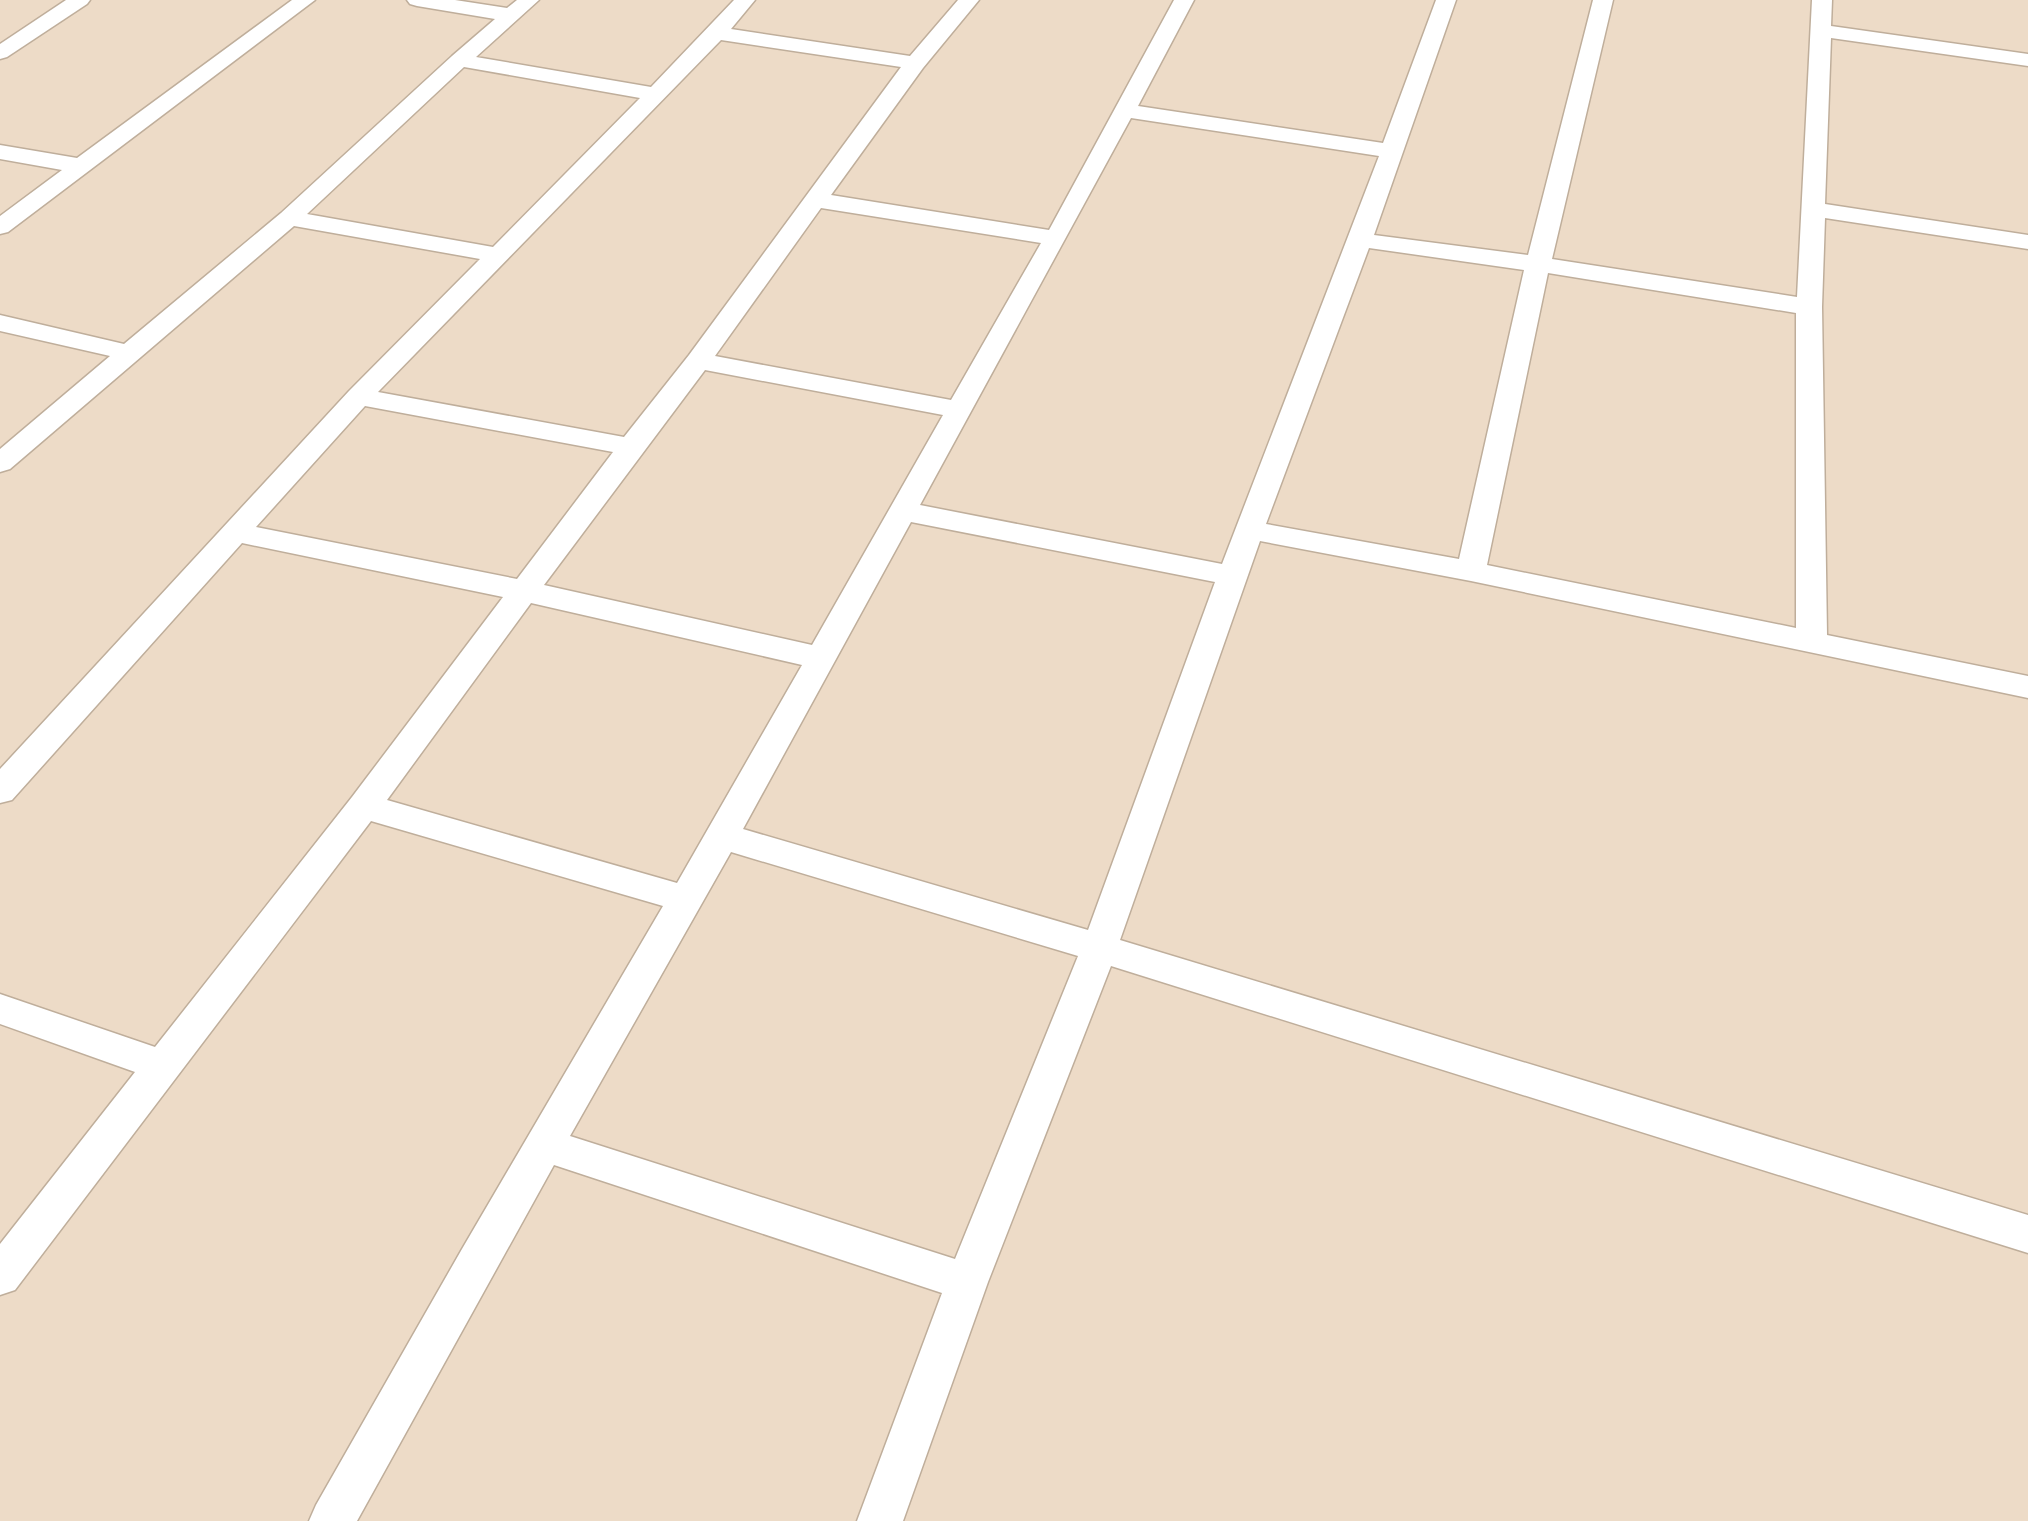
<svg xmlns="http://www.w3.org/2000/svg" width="2028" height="1521" font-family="'PT Sans',sans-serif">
<rect width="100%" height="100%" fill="#eddbc7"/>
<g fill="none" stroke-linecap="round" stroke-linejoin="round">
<!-- street casing -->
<g stroke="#bfae9b" stroke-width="3">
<g id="street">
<polygon points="66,0 90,0 87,4 7,57 0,59 0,44"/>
<polygon points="292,0 315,0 8,232 0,234 0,216 62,170 0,159 0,145 77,158"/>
<path d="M407 0H455L507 8 517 0H539L476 57 651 87 734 0H755L731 29 910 56 958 0H979L923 68 831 195 1049 230 1174 0H1194L1138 106 1383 143 1436 0H1456L1374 235 1528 255 1593 0H1613L1552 259 1797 297 1812 0H1832L1831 26 2028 54V66L1831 38 1825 204 2028 235V249L1825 218 1822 307 1827 635 2028 676V698L1471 581 1260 541 1120 940 2028 1215V1253L1111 966 988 1282 903 1521H857L942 1293 554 1165 357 1521H309L316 1505 462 1249 663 906 371 821 15 1290 0 1295V1244L135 1072 0 1024V994L155 1047 352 797 503 597 242 543 12 800 0 803V769L349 391 480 259 294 226 10 469 0 472V449L110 356 0 331V315L124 344 281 213 452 56 495 19 417 6 410 4ZM721 40 901 67 689 355 624 437 378 392ZM464 67 640 98 493 247 307 214ZM1131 118 1379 156 1222 564 920 505ZM821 208 1041 243 951 400 715 356ZM1369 248 1524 270 1459 559 1266 524ZM1548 273 1796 313V628L1487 565ZM705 370 943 415 812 645 544 585ZM365 406 613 452 517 579 256 527ZM911 522 1215 582 1088 930 743 829ZM531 603 802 665 677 883 387 800ZM731 852 1078 956 955 1259 570 1136Z"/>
</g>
</g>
<!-- street -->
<use href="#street" fill="#fff" fill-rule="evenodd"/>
</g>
</svg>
